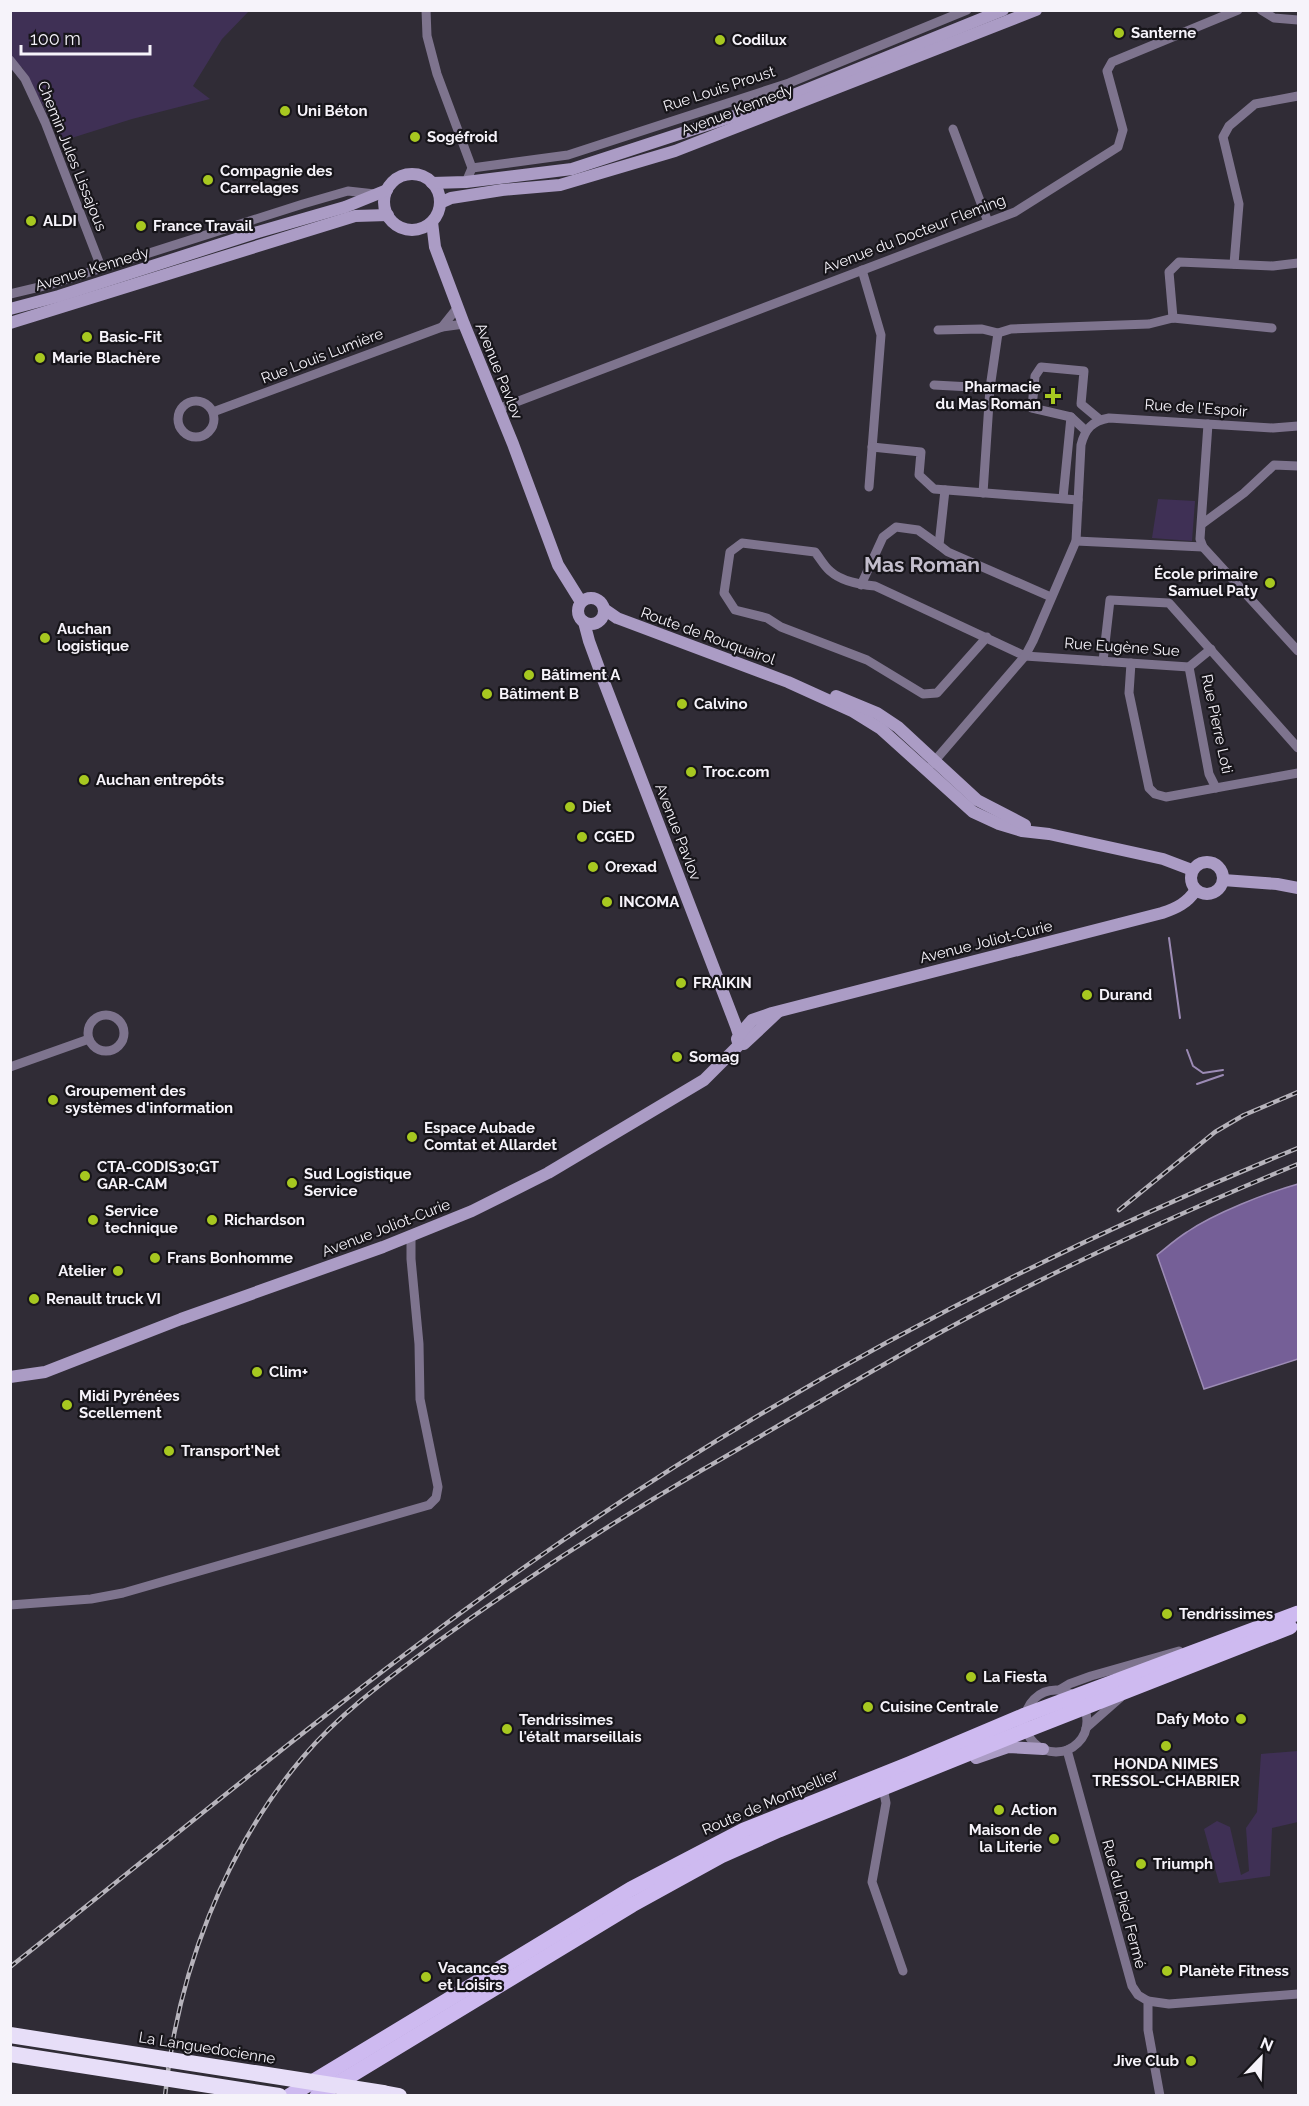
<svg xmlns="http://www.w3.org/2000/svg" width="1309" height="2106" font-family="Raleway,sans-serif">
<rect width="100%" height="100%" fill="#302c36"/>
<!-- green -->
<g fill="#3f3055">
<polygon points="11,11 249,11 222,39 193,86 210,99 132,119 62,141 22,67 11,71"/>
<polygon points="1158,499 1195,501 1192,541 1152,538"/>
<polygon points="1298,1751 1298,1822 1272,1828 1270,1876 1219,1883 1204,1829 1217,1821 1230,1827 1241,1875 1249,1871 1246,1828 1257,1812 1261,1754"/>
</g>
<!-- water -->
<path fill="#755f97" stroke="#9c8bb5" stroke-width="1.5" d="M1298 1184V1359L1204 1389 1157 1255C1167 1247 1176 1239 1187 1232 1215 1213 1266 1193 1298 1184Z"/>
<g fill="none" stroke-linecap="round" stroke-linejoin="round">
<!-- stream -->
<g stroke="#9c8bb5" stroke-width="2">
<polyline points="1169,938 1180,1018"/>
<polyline points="1187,1050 1193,1066 1203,1073 1223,1070"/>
<polyline points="1197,1084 1223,1075"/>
</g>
<!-- street -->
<g stroke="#7e748e" stroke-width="9">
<polyline points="426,10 427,36 437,74 472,168 466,182"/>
<polyline points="1261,10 1274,18 1298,20"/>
<polyline points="10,60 25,79 45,122 101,267"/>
<polyline points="953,129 988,222"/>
<polyline points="472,168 568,155 789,83 967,10"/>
<polyline points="1234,264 1239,204 1223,137 1229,126 1255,104 1298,96"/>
<polyline points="862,270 881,335 869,487"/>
<polyline points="10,294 52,284 303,204 348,191 375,194"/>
<polyline points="1173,318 1169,272 1179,262 1273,266 1298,263"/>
<polyline points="442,327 458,307"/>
<polyline points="938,330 982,329 998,333"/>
<polyline points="934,385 990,388"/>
<circle cx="196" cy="419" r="18"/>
<polyline points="498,409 1015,212 1118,147 1123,130 1107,71 1112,62 1238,10"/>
<polyline points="213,412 442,327 464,324"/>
<polyline points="1208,424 1200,539 1203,547 1298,651"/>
<polyline points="1086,431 1071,417 1032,408 1035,376 1041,367 1084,371 1081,404 1099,419"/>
<polyline points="872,447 921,452 919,475 934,489 1078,500"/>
<polyline points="945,490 939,545 948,552 1051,597"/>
<polyline points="983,493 990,388 998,333 1011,329 1149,324 1173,318 1272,328"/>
<polyline points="1063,498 1071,417"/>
<polyline points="1202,524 1244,493 1274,465 1298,466"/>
<polyline points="1076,541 1203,547"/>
<polyline points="861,585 883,537 896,527 918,530 939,545"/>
<path d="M987 637 937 693 923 694 867 660 781 627 767 618 735 610 724 593 730 552 742 543 815 552C820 558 824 566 830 571 841 581 861 585 875 586L1025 656 1189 667 1211 649"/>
<polyline points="1103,661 1110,600 1169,603 1298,748"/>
<polyline points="1131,663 1129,693 1149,788 1155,794 1166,797 1298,773"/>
<polyline points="1189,667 1209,774 1216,788"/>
<path d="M932 764 1025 656 1033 641 1076 541 1081 445C1085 429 1092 421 1109 418L1273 428 1298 426"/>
<circle cx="106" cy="1033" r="18"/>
<polyline points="10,1067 89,1039"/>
<polyline points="10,1605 91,1599 123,1593 429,1505 436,1498 438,1487 420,1399 419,1344 411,1259 411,1236"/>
<polyline points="1059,1690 1069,1684 1091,1676 1179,1651"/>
<circle cx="1056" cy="1721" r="31"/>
<polyline points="1086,1728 1120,1698"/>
<polyline points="1067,1750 1132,1986 1138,1995 1148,2001 1148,2030 1160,2096"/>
<polyline points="883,1788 886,1803 872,1882 903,1971"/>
<polyline points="1148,2001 1169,2004 1298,1994"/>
</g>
<!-- secondary -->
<g stroke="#ab9cc5" stroke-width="12">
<circle cx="412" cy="202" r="28"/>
<polyline points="432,183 466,182 572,169 771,104 1003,10"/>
<polyline points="440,203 451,198 502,190 560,185 675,151 1036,10"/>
<polyline points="432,222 435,247 464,324 513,444 558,565 581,602"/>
<polyline points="10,309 59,296 258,232 345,207 387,190"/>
<polyline points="10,323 355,216 388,215"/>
<circle cx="591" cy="611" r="13"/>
<polyline points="604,609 617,618 788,682 852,711 881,729 973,812 999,824 1022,831 1049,834 1163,859 1192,870"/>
<polyline points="584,622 589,641 604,682 736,1026 739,1035 737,1039 738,1042 744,1044 777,1013"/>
<polyline points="836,696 877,713 898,727 977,800 1025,825"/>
<circle cx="1207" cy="878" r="16"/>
<polyline points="1223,880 1277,884 1298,888"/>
<path d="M739 1035 752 1020 772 1013 1162 913C1177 908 1187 903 1196 890"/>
<polyline points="10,1377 45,1372 181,1319 383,1247 472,1211 548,1173 704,1080 740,1044"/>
<polyline points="976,1758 1008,1747 1043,1749"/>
</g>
<!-- primary -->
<g stroke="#cebaf0" stroke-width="15">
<polyline points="289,2096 631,1889 744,1830 909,1764 1025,1715 1298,1613"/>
<polyline points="317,2096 632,1905 721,1856 779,1830 1027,1730 1290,1627"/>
</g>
<!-- highway -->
<polyline stroke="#e7def8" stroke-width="16" points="383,2093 399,2096"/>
<!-- rail casing -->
<g stroke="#b6b3bb" stroke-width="4.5">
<g id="rail">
<polyline points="1119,1210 1215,1132 1244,1115 1298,1092"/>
<path d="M10 1967C187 1827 361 1680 546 1552 781 1389 1034 1256 1298 1148"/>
<path d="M165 2096C177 1975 224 1850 303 1757 341 1712 390 1677 437 1642 523 1580 611 1523 702 1470 782 1424 862 1376 943 1331 1058 1268 1177 1214 1298 1164"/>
</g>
</g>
<!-- rail -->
<use href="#rail" stroke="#17151a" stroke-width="2" stroke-dasharray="7" stroke-linecap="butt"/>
<!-- highway-bridge -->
<g stroke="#e7def8" stroke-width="16">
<polyline points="10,2035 383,2093"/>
<polyline points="10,2054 279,2096"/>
</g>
</g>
<!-- markers -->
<g fill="#a7c820" stroke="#17151a" stroke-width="2">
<circle cx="1119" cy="33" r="6"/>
<circle cx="720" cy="40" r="6"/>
<circle cx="285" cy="111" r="6"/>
<circle cx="415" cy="137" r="6"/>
<circle cx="208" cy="180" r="6"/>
<circle cx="31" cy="221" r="6"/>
<circle cx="141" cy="226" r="6"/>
<circle cx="87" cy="337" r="6"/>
<circle cx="40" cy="358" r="6"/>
<path d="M1050 387h6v6h6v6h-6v6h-6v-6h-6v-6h6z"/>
<circle cx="1270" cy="583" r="6"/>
<circle cx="45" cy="638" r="6"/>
<circle cx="529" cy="675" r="6"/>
<circle cx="487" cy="694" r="6"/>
<circle cx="682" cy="704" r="6"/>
<circle cx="691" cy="772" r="6"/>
<circle cx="84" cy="780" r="6"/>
<circle cx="570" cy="807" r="6"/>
<circle cx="582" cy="837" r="6"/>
<circle cx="593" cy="867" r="6"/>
<circle cx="607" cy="902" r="6"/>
<circle cx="681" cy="983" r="6"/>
<circle cx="1087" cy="995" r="6"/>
<circle cx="677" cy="1057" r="6"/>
<circle cx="53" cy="1100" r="6"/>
<circle cx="412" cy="1137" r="6"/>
<circle cx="85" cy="1176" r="6"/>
<circle cx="292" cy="1183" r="6"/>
<circle cx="93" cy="1220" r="6"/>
<circle cx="212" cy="1220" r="6"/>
<circle cx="155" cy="1258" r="6"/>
<circle cx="118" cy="1271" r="6"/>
<circle cx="34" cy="1299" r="6"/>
<circle cx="257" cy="1372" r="6"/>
<circle cx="67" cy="1405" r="6"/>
<circle cx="169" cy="1451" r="6"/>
<circle cx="1167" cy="1614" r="6"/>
<circle cx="971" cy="1677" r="6"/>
<circle cx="868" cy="1707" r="6"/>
<circle cx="1241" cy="1719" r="6"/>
<circle cx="507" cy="1729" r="6"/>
<circle cx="1166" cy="1746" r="6"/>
<circle cx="999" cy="1810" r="6"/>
<circle cx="1054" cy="1839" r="6"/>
<circle cx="1141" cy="1864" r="6"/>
<circle cx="1167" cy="1971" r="6"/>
<circle cx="426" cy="1977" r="6"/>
<circle cx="1191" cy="2061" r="6"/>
</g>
<g text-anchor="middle" stroke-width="4.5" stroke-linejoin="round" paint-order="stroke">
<!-- poi labels -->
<g font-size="15" font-weight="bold" fill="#f6f3fa" stroke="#17151a" text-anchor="start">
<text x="1131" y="38">Santerne</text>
<text x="732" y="45">Codilux</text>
<text x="297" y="116">Uni Béton</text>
<text x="427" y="142">Sogéfroid</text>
<text x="220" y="176">Compagnie des<tspan x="220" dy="17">Carrelages</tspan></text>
<text x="43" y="226">ALDI</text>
<text x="153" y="231">France Travail</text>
<text x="99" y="342">Basic-Fit</text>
<text x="52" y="363">Marie Blachère</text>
<text x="1041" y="392" text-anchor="end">Pharmacie<tspan x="1041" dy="17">du Mas Roman</tspan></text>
<text x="1258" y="579" text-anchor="end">École primaire<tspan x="1258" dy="17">Samuel Paty</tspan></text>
<text x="57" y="634">Auchan<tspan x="57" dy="17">logistique</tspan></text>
<text x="541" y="680">Bâtiment A</text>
<text x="499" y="699">Bâtiment B</text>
<text x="694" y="709">Calvino</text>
<text x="703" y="777">Troc.com</text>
<text x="96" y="785">Auchan entrepôts</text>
<text x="582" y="812">Diet</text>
<text x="594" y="842">CGED</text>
<text x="605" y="872">Orexad</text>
<text x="619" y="907">INCOMA</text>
<text x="693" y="988">FRAIKIN</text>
<text x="1099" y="1000">Durand</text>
<text x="689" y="1062">Somag</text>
<text x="65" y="1096">Groupement des<tspan x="65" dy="17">systèmes d'information</tspan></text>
<text x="424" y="1133">Espace Aubade<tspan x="424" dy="17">Comtat et Allardet</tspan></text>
<text x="97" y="1172">CTA-CODIS30;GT<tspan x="97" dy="17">GAR-CAM</tspan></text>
<text x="304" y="1179">Sud Logistique<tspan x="304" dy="17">Service</tspan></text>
<text x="105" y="1216">Service<tspan x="105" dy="17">technique</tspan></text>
<text x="224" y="1225">Richardson</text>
<text x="167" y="1263">Frans Bonhomme</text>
<text x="106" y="1276" text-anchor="end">Atelier</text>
<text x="46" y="1304">Renault truck VI</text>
<text x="269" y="1377">Clim+</text>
<text x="79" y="1401">Midi Pyrénées<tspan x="79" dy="17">Scellement</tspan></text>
<text x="181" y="1456">Transport'Net</text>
<text x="1179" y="1619">Tendrissimes</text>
<text x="983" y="1682">La Fiesta</text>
<text x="880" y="1712">Cuisine Centrale</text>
<text x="1229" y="1724" text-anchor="end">Dafy Moto</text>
<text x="519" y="1725">Tendrissimes<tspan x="519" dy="17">l'étalt marseillais</tspan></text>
<text x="1166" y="1769" text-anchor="middle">HONDA NIMES<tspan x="1166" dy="17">TRESSOL-CHABRIER</tspan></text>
<text x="1011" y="1815">Action</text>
<text x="1042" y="1835" text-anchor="end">Maison de<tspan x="1042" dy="17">la Literie</tspan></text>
<text x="1153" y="1869">Triumph</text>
<text x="438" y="1973">Vacances<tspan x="438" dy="17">et Loisirs</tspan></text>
<text x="1179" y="1976">Planète Fitness</text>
<text x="1179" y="2066" text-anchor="end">Jive Club</text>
</g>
<!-- street labels -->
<g font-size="15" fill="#f6f3fa" stroke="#17151a">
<text transform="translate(719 89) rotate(-18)" y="5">Rue Louis Proust</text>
<text transform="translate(737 110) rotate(-21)" y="5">Avenue Kennedy</text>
<text transform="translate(72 156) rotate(68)" y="5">Chemin Jules Lissajous</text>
<text transform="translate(914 234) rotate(-21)" y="5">Avenue du Docteur Fleming</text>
<text transform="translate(92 269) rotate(-17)" y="5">Avenue Kennedy</text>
<text transform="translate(322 356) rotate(-21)" y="5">Rue Louis Lumière</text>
<text transform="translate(499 371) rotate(68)" y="5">Avenue Pavlov</text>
<text transform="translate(1196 408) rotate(4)" y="5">Rue de l'Espoir</text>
<text transform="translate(708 636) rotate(20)" y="5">Route de Rouquairol</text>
<text transform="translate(1122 647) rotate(4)" y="5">Rue Eugène Sue</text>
<text transform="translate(1217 724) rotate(78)" y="5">Rue Pierre Loti</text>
<text transform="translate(678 832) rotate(69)" y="5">Avenue Pavlov</text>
<text transform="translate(986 942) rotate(-14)" y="5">Avenue Joliot-Curie</text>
<text transform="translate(386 1228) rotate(-21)" y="5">Avenue Joliot-Curie</text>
<text transform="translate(770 1802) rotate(-23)" y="5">Route de Montpellier</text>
<text transform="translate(1124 1904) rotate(75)" y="5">Rue du Pied Fermé</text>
<text transform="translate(207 2048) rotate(9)" y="5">La Languedocienne</text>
</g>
<!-- district labels -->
<g font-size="21" font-weight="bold" fill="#c3becc" stroke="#17151a">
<text x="922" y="572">Mas Roman</text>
</g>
</g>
<!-- border -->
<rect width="1309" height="2106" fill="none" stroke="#f6f3fa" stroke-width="24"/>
<!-- north arrow -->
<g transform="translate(1261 2058) rotate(23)" stroke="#17151a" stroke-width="4.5" paint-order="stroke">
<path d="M0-4.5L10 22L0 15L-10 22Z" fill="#f6f3fa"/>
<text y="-9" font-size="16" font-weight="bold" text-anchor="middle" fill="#f6f3fa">N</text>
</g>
<!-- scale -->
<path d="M21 45v9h129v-9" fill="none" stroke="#f6f3fa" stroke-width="3"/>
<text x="30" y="45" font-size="18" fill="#f6f3fa" stroke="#17151a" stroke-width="4.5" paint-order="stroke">100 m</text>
</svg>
